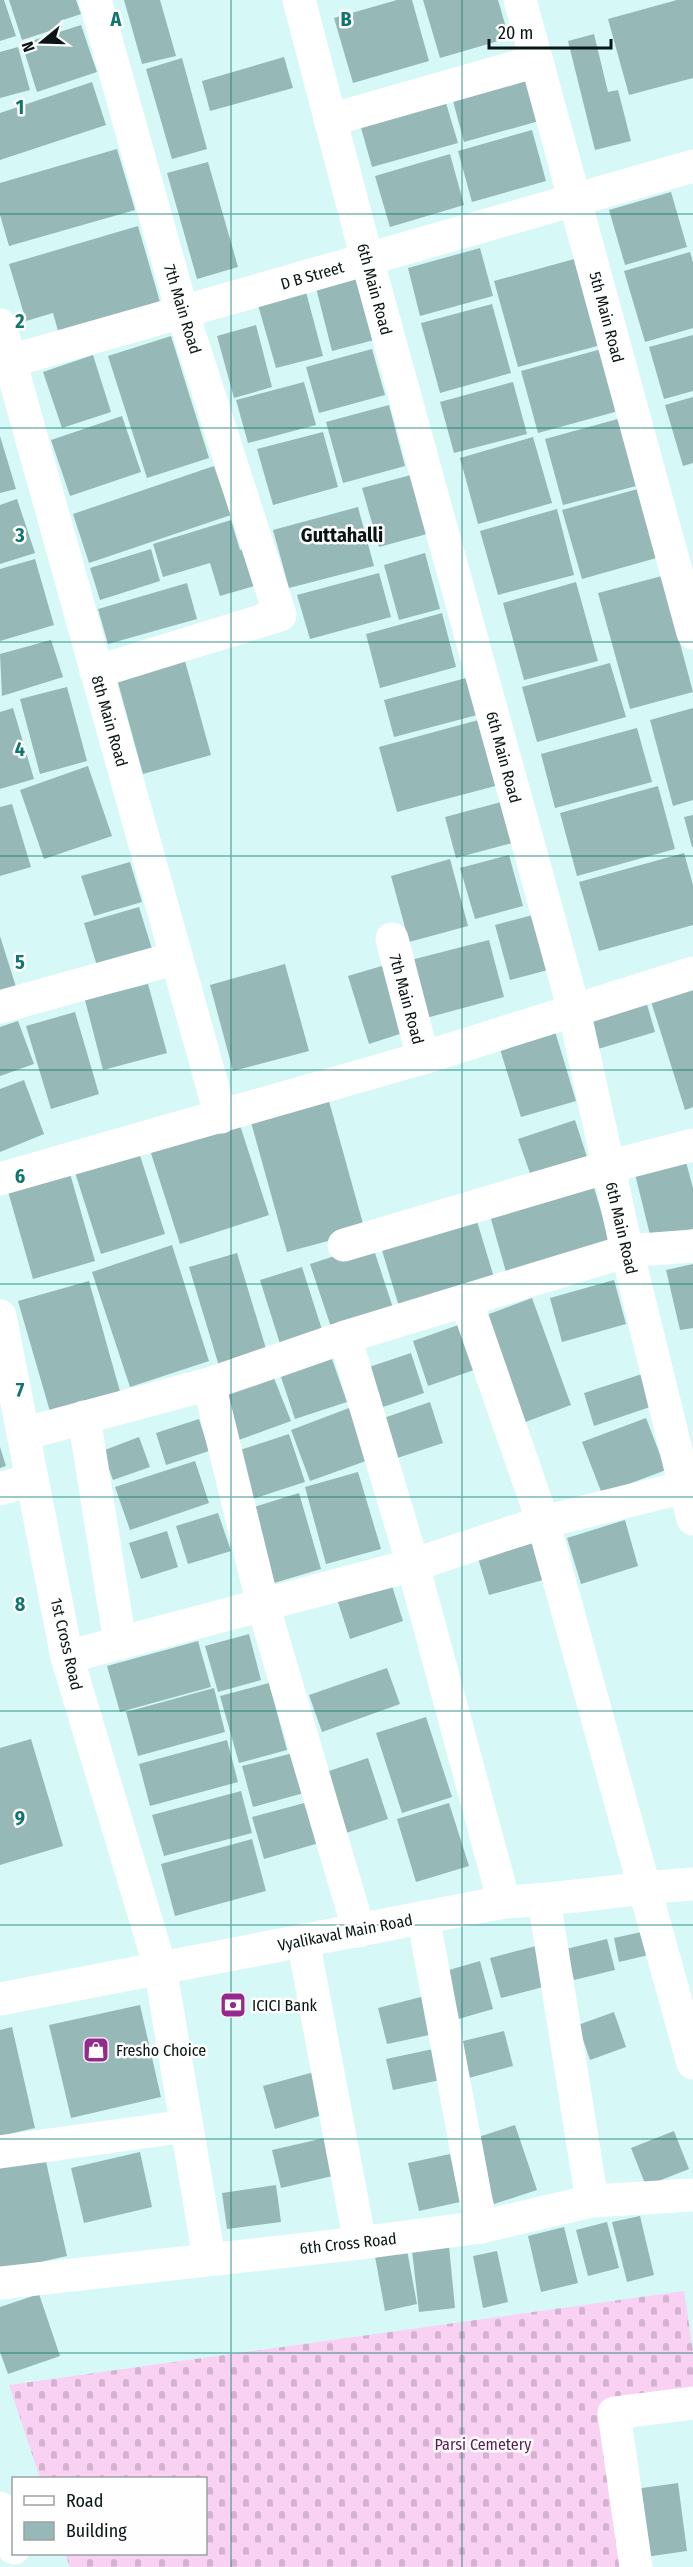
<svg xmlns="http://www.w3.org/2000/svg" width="693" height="2567" font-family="'Fira Sans Condensed',sans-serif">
<defs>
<pattern id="cemetery-stones" width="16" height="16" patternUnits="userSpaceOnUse" patternTransform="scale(1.5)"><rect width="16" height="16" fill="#f9d1f3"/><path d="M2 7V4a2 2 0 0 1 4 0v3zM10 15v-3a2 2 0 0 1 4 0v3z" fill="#d4b3d0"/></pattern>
</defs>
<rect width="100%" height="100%" fill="#d6f9f7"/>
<!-- cemetery -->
<polygon fill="url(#cemetery-stones)" points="684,2291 693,2351 693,2390 603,2402 625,2567 70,2567 65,2554 206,2554 206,2478 40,2478 9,2385"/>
<!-- building -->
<g fill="#96b8b6">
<polygon points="0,0 4,0 16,36 0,41"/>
<polygon points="9,0 76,0 81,14 60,21 62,27 22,40"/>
<polygon points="124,0 160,0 176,56 142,64"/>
<polygon points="397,0 412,0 429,61 353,83 334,18"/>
<polygon points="423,0 498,0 509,38 440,58"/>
<polygon points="677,0 693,0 693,78 629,95 608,19"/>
<polygon points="81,25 97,72 37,92 22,44"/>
<polygon points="594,34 608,92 618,90 631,141 595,150 568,41"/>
<polygon points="18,47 30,90 0,98 0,52"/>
<polygon points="284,57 293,88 210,111 202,81"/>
<polygon points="182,58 207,149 172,159 146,69"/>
<polygon points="523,65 539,121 464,142 449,86"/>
<polygon points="92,82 106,125 0,160 0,113"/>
<polygon points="443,93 458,143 372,167 358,117"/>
<polygon points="532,130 546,181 472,202 458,151"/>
<polygon points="117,149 135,210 9,246 0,215 0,183"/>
<polygon points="450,154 464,205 390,227 375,176"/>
<polygon points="208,162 238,267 197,279 167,173"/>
<polygon points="671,192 687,247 625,265 609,210"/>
<polygon points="138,226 160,302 58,331 53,313 26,321 9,264"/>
<polygon points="480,248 493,296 420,316 408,268"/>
<polygon points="690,252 693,262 693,328 645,342 624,271"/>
<polygon points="578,258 601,345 518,367 494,281"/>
<polygon points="361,276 378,339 332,351 316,288"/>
<polygon points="306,292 323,356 276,368 258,305"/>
<polygon points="492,304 511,373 440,393 421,323"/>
<polygon points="256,325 272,387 234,398 217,336"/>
<polygon points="693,335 693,391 664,399 649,347"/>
<polygon points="171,336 209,458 147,478 108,356"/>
<polygon points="609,347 626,409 538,433 521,371"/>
<polygon points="372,349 385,395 319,413 306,367"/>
<polygon points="93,355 111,412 62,428 43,372"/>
<polygon points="304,382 316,425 248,443 236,400"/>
<polygon points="513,382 527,434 454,453 440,402"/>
<polygon points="693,397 693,463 683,466 665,405"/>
<polygon points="389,405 405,466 343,483 326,422"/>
<polygon points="122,416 141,472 70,496 51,440"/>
<polygon points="625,417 644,484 563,505 545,439"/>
<polygon points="323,432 338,487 273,505 257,449"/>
<polygon points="0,436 16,489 0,493"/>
<polygon points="533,437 552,503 478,524 460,458"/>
<polygon points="214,466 231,515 89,563 73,514"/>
<polygon points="411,475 427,534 379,547 362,488"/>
<polygon points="641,488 660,557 582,579 562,510"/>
<polygon points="17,499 35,553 0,564 0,505"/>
<polygon points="358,507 374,566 289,588 273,530"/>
<polygon points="557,509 574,575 498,595 480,531"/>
<polygon points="231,520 240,550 246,547 258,585 220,596 210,563 163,577 153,544"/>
<polygon points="151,549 160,581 100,600 90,568"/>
<polygon points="425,553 440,609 399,620 384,565"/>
<polygon points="35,559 54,625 0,641 0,569"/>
<polygon points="379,573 391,617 310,639 297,595"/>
<polygon points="662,576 693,692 630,709 598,593"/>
<polygon points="576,582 598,661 524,680 503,603"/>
<polygon points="187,583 197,619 108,644 98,609"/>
<polygon points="442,613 456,667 380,688 366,634"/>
<polygon points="51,640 63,677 2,696 0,654"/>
<polygon points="185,661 211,755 143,774 117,679"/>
<polygon points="610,663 626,717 537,742 522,687"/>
<polygon points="470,677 481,714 394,737 384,700"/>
<polygon points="67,687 87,761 40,774 20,699"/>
<polygon points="13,708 34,779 0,789 0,712"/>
<polygon points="693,708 693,800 673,806 650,720"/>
<polygon points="482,719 499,785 397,812 379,747"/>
<polygon points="637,728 652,782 555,808 541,754"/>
<polygon points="88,766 112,836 44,859 20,790"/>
<polygon points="658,786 675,849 577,876 560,813"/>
<polygon points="505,801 516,842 456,858 445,817"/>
<polygon points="12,804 31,867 0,876 0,807"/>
<polygon points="693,815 693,847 692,847 684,817"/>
<polygon points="684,853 693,885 693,925 599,951 579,882"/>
<polygon points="509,855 523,906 475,919 460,868"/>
<polygon points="450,859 468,926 409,942 391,876"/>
<polygon points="130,862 142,902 94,916 81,876"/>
<polygon points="139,907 152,949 97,966 84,923"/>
<polygon points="533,915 548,970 510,980 495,925"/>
<polygon points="0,936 16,987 0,992"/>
<polygon points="489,940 504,997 426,1018 411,960"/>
<polygon points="285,964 309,1051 233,1071 210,985"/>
<polygon points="385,965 406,1032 369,1044 348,976"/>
<polygon points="148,984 167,1053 103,1070 85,1000"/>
<polygon points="693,985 693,1107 685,1110 650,998"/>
<polygon points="646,1001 655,1032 598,1049 588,1018"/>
<polygon points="75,1012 99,1094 51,1109 26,1026"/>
<polygon points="18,1021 34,1064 0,1076 0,1027"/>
<polygon points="554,1028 576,1101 521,1117 499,1046"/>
<polygon points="24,1080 44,1134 0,1152 0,1089"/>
<polygon points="327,1094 365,1231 287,1252 249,1115"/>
<polygon points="238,1119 269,1215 180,1244 149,1147"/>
<polygon points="575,1120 588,1160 532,1179 518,1139"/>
<polygon points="137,1146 165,1234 101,1254 73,1166"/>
<polygon points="686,1162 693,1188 693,1229 651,1239 635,1174"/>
<polygon points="69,1170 95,1261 33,1279 7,1188"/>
<polygon points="592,1181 610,1241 506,1272 489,1212"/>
<polygon points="476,1218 496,1284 401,1313 381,1247"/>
<polygon points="372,1244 395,1314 333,1333 310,1264"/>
<polygon points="172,1245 209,1361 130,1387 92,1272"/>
<polygon points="237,1253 267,1352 219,1366 189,1267"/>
<polygon points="693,1264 693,1328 680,1330 666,1270"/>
<polygon points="302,1267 324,1336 282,1350 260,1280"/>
<polygon points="614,1280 626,1324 562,1342 550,1298"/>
<polygon points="89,1281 121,1395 51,1415 18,1301"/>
<polygon points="532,1298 571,1405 520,1424 481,1317"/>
<polygon points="461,1324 477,1369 428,1386 413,1341"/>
<polygon points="411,1353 424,1393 383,1407 369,1367"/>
<polygon points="332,1359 347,1402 295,1419 281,1377"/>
<polygon points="272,1373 291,1421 236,1441 218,1394"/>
<polygon points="642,1374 653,1406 594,1426 584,1393"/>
<polygon points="430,1402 443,1443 391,1460 378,1420"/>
<polygon points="357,1405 377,1457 310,1481 291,1430"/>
<polygon points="646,1418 666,1470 602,1494 582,1442"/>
<polygon points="199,1419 209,1451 166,1465 156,1433"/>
<polygon points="289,1434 305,1482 249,1500 234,1452"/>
<polygon points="139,1437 150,1467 113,1480 102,1451"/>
<polygon points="0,1447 6,1466 0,1468"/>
<polygon points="195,1461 209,1503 130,1530 115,1487"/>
<polygon points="358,1472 381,1549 326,1564 305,1487"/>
<polygon points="299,1493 321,1569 274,1583 251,1508"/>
<polygon points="218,1513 231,1551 188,1564 176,1526"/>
<polygon points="625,1520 638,1566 581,1584 567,1538"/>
<polygon points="167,1531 178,1567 141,1579 129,1543"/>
<polygon points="534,1543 543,1580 489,1595 478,1558"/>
<polygon points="390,1579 403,1621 350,1639 336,1596"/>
<polygon points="249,1634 261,1680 218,1692 205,1646"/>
<polygon points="198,1641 211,1687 120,1712 107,1666"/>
<polygon points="387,1668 400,1704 322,1732 309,1695"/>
<polygon points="269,1683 287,1750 239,1763 220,1696"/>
<polygon points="214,1688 225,1732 138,1756 126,1712"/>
<polygon points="426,1717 452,1797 402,1813 376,1733"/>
<polygon points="31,1739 63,1846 0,1865 0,1748"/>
<polygon points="227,1740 238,1782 150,1806 139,1764"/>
<polygon points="293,1753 304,1793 253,1807 242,1766"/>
<polygon points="368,1758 388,1819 343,1834 323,1773"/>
<polygon points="241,1791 252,1833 164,1856 152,1815"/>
<polygon points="308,1802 319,1843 264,1859 252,1817"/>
<polygon points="449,1803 469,1866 416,1882 397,1819"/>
<polygon points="252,1839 266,1891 175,1916 161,1864"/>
<polygon points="651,1930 657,1953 619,1962 614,1938"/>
<polygon points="607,1939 615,1970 574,1980 566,1949"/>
<polygon points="536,1946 547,1986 501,1998 490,1958"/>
<polygon points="480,1961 493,2009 455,2020 442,1972"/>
<polygon points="425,1996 434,2034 387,2044 378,2008"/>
<polygon points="140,2005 161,2097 71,2118 49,2025"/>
<polygon points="614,2012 626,2047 590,2060 578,2025"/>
<polygon points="12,2027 35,2128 0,2136 0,2030"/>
<polygon points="504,2031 513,2066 465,2079 455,2043"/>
<polygon points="438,2048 445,2079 393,2090 386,2059"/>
<polygon points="314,2072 326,2114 275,2129 263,2086"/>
<polygon points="515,2125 537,2190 494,2204 472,2139"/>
<polygon points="674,2131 689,2169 646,2186 631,2148"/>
<polygon points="329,2137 337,2175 281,2188 272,2150"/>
<polygon points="140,2152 152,2207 84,2223 71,2168"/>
<polygon points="450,2154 460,2202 419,2211 408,2163"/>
<polygon points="45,2157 67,2256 0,2271 0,2167"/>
<polygon points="276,2185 281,2222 227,2229 222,2193"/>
<polygon points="640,2216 654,2275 627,2282 612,2222"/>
<polygon points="607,2222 619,2268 588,2276 576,2230"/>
<polygon points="564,2227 578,2283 541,2292 528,2236"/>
<polygon points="406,2245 417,2304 385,2311 374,2251"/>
<polygon points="449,2246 455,2308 419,2312 412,2250"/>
<polygon points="497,2251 508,2302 483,2308 473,2256"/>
<polygon points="39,2294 60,2356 8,2374 0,2352 0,2307"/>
<polygon points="678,2483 687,2551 645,2557 635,2489"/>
</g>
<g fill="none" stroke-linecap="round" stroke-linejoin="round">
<!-- minor -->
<g stroke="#fff" stroke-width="33">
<polyline points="95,0 182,311 280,615 96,672"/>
<polyline points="299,0 367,259 574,1010 627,1251 693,1519"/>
<polyline points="520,0 693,633"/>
<polyline points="330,120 537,61"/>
<polyline points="0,325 221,1117"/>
<polyline points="0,364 693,166"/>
<polyline points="392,939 423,1058"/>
<polyline points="0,1007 176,958"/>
<polyline points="0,1179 423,1058 693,973"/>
<polyline points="344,1245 608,1167 693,1145"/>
<polyline points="466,1300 543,1522 693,2063"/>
<polyline points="0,1316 67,1657 160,1967 209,2258"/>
<polyline points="345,1337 413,1565 504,1902"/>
<polyline points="209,1384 263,1605 359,1931"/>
<polyline points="84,1417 120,1643"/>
<polyline points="23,1434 209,1384 345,1337 627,1251 693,1246"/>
<polyline points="0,1489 32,1479"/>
<polyline points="67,1657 413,1565 543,1522 685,1487"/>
<polyline points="544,1900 592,2201"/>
<polyline points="423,1917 481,2227"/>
<polyline points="303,1940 360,2243"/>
<polyline points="0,2152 187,2126"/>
<polyline points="0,2283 360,2243 481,2227 592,2201 693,2195"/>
<polyline points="636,2567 614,2413 693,2403"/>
</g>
<!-- tertiary -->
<g stroke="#fff" stroke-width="33">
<path d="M0 1999 504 1902C568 1899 630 1888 693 1884"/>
<polyline points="0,2508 14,2548"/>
</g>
</g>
<!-- grid -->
<path fill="none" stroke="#0f766e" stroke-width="1.5" stroke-opacity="0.55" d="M231 0V2567M462 0V2567M0 214H693M0 428H693M0 642H693M0 856H693M0 1070H693M0 1284H693M0 1497H693M0 1711H693M0 1925H693M0 2139H693M0 2353H693"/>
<!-- icons -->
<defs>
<g id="bank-square" transform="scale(1.35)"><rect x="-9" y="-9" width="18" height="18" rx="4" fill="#952a8c" stroke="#fefefe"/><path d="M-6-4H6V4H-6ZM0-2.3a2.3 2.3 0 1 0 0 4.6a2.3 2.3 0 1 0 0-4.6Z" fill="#fff"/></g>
<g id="shop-square" transform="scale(1.35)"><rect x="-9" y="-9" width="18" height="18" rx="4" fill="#952a8c" stroke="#fefefe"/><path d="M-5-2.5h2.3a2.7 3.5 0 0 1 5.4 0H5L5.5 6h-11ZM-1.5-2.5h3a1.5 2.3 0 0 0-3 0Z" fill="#fff"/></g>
</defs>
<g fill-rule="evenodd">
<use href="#bank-square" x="233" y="2005"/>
<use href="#shop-square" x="96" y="2050"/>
</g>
<g text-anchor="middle" stroke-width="5" stroke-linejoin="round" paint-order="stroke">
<!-- street labels -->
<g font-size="16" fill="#0a1616" stroke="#fefefe">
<text transform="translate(312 275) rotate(-16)" y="6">D B Street</text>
<text transform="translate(375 289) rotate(75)" y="6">6th Main Road</text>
<text transform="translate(183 309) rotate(73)" y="6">7th Main Road</text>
<text transform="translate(607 317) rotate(75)" y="6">5th Main Road</text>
<text transform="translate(110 721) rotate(74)" y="6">8th Main Road</text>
<text transform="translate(504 757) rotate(75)" y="6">6th Main Road</text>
<text transform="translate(407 999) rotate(75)" y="6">7th Main Road</text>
<text transform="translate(622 1228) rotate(77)" y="6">6th Main Road</text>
<text transform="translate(67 1644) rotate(77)" y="6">1st Cross Road</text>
<text transform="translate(345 1932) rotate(-11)" y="6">Vyalikaval Main Road</text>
<text transform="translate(348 2243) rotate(-6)" y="6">6th Cross Road</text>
</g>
<!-- poi labels -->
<g font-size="16" fill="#0a1616" stroke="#fefefe" text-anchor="start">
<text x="252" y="2011">ICICI Bank</text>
<text x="116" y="2056">Fresho Choice</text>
</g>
<!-- park labels -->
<g font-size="16" fill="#5c1c56" stroke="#fefefe">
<text x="483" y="2450">Parsi Cemetery</text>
</g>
<!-- quarter labels -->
<g font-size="20" font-weight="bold" fill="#0a1616" stroke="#fefefe">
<text x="342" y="542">Guttahalli</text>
</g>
</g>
<g font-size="20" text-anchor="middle" font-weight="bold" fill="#0f766e" stroke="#fefefe" stroke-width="5" stroke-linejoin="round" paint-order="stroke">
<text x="116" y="26">A</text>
<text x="346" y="26">B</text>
<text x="20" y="114">1</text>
<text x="20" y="328">2</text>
<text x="20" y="542">3</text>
<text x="20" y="756">4</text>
<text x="20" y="969">5</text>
<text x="20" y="1183">6</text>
<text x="20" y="1397">7</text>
<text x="20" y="1611">8</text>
<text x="20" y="1825">9</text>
</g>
<!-- legend -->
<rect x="12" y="2477" width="195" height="78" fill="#fefefe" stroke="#9ca1a1" stroke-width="1.5"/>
<rect x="24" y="2496" width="30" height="9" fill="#ffffff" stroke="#9ca1a1" stroke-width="1.5"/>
<text x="66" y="2507" font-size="18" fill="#0a1616">Road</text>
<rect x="24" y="2522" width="30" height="18" fill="#96b8b6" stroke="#9ca1a1" stroke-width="1.5"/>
<text x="66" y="2537" font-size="18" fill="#0a1616">Building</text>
<!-- north arrow -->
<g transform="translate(42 42) rotate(251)" stroke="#fefefe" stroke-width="4.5" paint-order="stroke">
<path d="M0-4.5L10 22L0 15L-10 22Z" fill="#0a1616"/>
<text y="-9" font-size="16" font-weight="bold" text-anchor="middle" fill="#0a1616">N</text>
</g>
<!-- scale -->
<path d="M489 39v9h122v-9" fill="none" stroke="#0a1616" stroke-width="3"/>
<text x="498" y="39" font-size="18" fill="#0a1616" stroke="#fefefe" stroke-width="4.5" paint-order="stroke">20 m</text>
</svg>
